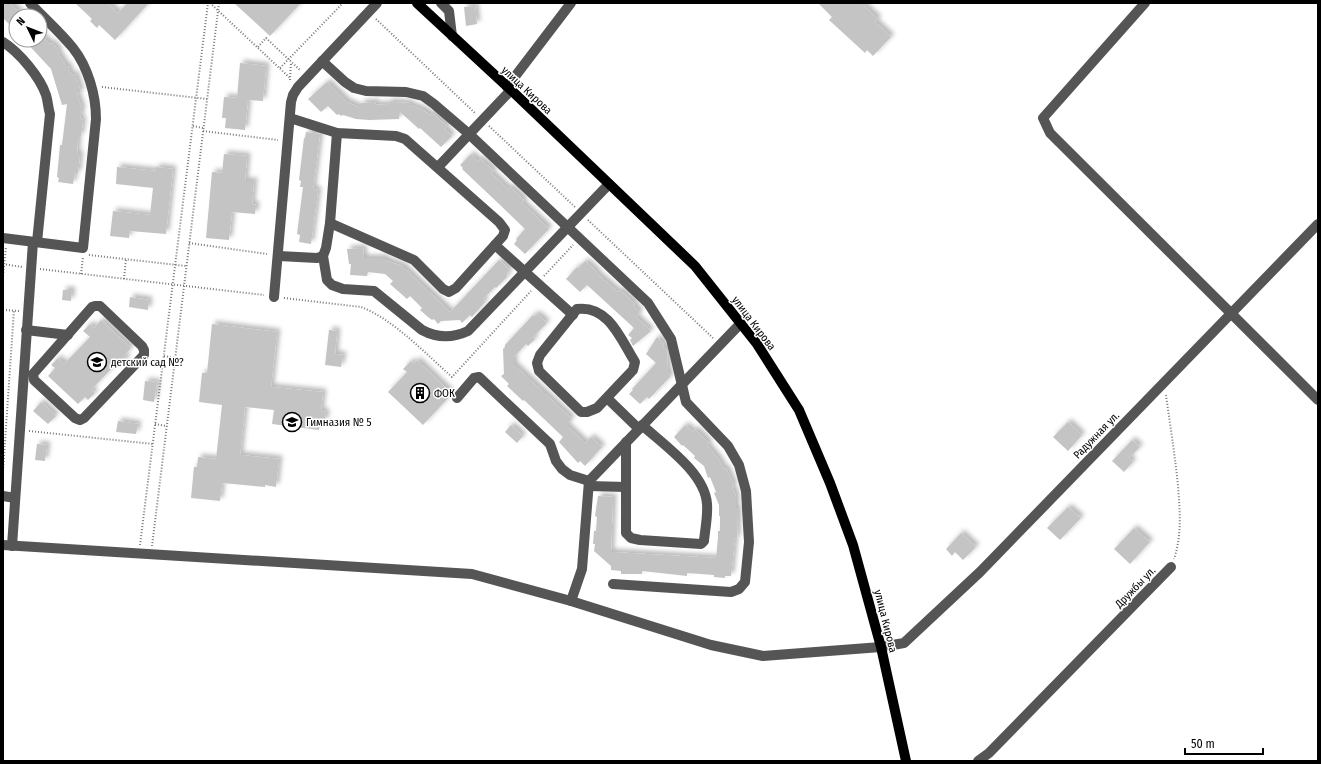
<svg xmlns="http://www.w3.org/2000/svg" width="1321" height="764" font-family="'Fira Sans Condensed',sans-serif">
<defs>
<filter id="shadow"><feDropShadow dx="3.5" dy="-3.5" stdDeviation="2" flood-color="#0004"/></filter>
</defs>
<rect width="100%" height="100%" fill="#fff"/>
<!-- building -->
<g fill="#c4c4c4" filter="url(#shadow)">
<polygon points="3,3 10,3 23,16 16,16 16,31 3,18"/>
<polygon points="75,3 107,3 118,13 127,3 149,3 115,40 99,25 97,28 90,21 92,19"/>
<polygon points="234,3 301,3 270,36"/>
<polygon points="818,3 861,3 878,19 875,22 891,37 873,56 867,50 865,53 829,20 832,17"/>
<polygon points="475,6 477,24 466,26 464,7"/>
<polygon points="40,34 50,44 52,43 59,51 58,53 66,66 68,66 71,75 75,74 81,92 77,94 82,109 80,119 83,120 81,136 78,136 77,154 80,154 78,174 75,173 73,184 58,182 59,178 57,177 60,145 62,145 67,104 62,105 51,69 24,40 40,40"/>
<polygon points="240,63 266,66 263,101 248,100 245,130 225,128 226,118 222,118 224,97 237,98"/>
<polygon points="327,82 347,102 361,108 361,103 375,102 376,105 389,104 388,102 409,103 410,105 423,110 430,115 432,113 447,126 445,129 452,136 441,147 420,128 419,129 400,112 399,119 369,120 356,119 343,115 341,116 339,114 337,115 328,106 321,112 308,99"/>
<polygon points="306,132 320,134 313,189 318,190 311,244 299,242 300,235 297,234 303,187 300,187 301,181 299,180 304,138 305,138"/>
<polygon points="224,154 247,156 245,181 254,181 252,204 256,205 255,214 232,212 229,240 206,238 212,172 222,173"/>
<polygon points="471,154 478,161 480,159 494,171 491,173 508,189 510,187 524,200 522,203 549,229 525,254 514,244 517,240 516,239 525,229 498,203 462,169 463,168 460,165"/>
<polygon points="117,167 156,171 156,167 173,169 166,234 130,231 129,238 110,236 113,211 150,215 153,188 116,184"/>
<polygon points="363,248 364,258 385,258 385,260 402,266 450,312 499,260 510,270 506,275 508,276 496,288 495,287 483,299 485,302 472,317 470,315 462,323 460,320 441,321 438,324 434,319 432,320 428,317 420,310 422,308 410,296 407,299 390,284 393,281 385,274 368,272 367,276 350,275 351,264 349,264 347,249"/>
<polygon points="585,261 597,272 596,273 618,292 620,290 635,304 633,305 640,312 636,317 651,331 633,346 630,340 632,338 628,335 634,328 587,285 580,292 566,279 577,267 578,268"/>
<polygon points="63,290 72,290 71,301 62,300"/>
<polygon points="130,297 149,300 148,310 129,307"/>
<polygon points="537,314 547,323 533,337 535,339 528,346 526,344 514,357 514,365 572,419 566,425 585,443 591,437 602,447 585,466 580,461 578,463 559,442 563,437 524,400 523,401 507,386 509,384 501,376 504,374 503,349 505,347 505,345 533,315 534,316"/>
<polygon points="101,320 131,348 124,356 127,359 120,366 117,363 91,390 95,393 88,400 85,397 78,404 48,376 55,368 51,365 58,358 64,364 90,337 83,331 90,324 94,328"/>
<polygon points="212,324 277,332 271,387 323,392 321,411 326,412 325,422 320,421 319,430 272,424 274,410 245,407 240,455 279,459 276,487 265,485 265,487 222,483 220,501 191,498 194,467 197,467 198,457 216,459 222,405 199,402 202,373 207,373"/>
<polygon points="329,330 337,331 335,354 343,355 341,367 325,365"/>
<polygon points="657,337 664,344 663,346 667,350 668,373 671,376 649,399 647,397 640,404 629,394 633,390 632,389 656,363 646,354"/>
<polygon points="417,360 452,394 423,425 388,392 407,372 403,369 411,361 414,364"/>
<polygon points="145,381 157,382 154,402 143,400"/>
<polygon points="41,402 56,416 48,424 33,411"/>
<polygon points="118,421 138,424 136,434 116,432"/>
<polygon points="1068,422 1082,435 1068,451 1053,437"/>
<polygon points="511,425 523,436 517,443 505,432"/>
<polygon points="685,425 693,432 695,429 709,443 707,445 719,460 724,469 726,468 734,486 732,487 736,496 736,509 738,510 737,539 735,538 731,576 725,576 725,578 714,577 714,575 687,573 687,576 642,571 642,574 621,574 621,571 611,570 611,566 594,551 595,544 593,544 594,531 596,531 597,517 595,516 598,496 613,497 611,552 716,558 718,538 718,531 720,531 720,516 719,516 719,505 714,493 716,492 710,477 708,478 704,466 694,458 695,456 683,445 682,446 674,437"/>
<polygon points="1132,440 1140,447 1129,458 1133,462 1124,472 1112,461"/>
<polygon points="37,444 47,445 45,461 35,460"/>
<polygon points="1068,507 1081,518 1060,540 1047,528"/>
<polygon points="1134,528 1150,542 1130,564 1114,549"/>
<polygon points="961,533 976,547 963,560 955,552 952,556 946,549"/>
</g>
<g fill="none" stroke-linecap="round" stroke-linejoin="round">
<!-- path -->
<g stroke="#777" stroke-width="2" stroke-dasharray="1 2" stroke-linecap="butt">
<polyline points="210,3 290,78"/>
<polyline points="376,19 476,114"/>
<polyline points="258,47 266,38 300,70"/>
<polyline points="280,68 343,3"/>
<polyline points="290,80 291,63"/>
<polyline points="102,87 207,99"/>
<polyline points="193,126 203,128"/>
<polyline points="489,126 575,207"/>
<polyline points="203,131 278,140"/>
<polyline points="588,220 713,338"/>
<polyline points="189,243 267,254"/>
<polyline points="89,255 186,266"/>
<polyline points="3,264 22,267"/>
<polyline points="40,269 264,295"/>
<polyline points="81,274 83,257"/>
<polyline points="3,276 6,247"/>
<polyline points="544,276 573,245"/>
<polyline points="124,279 126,259"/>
<path d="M284 298 361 307C393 319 426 354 452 377L531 291"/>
<polyline points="3,310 20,311"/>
<polyline points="164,356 175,358"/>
<path d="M1166 395C1170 425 1175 455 1178 486 1180 511 1182 535 1174 559"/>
<polyline points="155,424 167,426"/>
<polyline points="29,431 153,444"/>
<polyline points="3,471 14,310"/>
<polyline points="140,545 208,3"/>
<polyline points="152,546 219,3"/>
</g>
<!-- minor -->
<g stroke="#555" stroke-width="10">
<polyline points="441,3 449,11 452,36"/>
<polyline points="1145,3 1043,118 1050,133 1318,400"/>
<path d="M3 42C19 52 40 77 46 95 48 101 48 108 50 114L37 242"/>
<polyline points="322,61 345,82 354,88 366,91 406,92 423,96 434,104 469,134 648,303 671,339 686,402 728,446 739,465 746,491 749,542 745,582 739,589 731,592 613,584"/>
<polyline points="507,87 571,3"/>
<polyline points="290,118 337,133 396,136 405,139 499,222 505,230 503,236 456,288 449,292 443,289 414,260 330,223"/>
<polyline points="438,167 511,90"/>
<path d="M3 238 83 248 96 119C96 95 88 67 73 48 60 32 44 18 30 3"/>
<polyline points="495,245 573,315"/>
<polyline points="279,256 317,258 323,256 326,248 330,223 337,133"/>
<path d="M323 256 327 280 332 285 343 289 374 291 422 330C437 338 453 338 468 331L609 184"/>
<polyline points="274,297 291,102 293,95 298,87 377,3"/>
<polygon points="95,306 100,306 142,346 144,350 144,355 84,418 80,420 75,418 34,380 33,374 92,307"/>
<path d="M577 309C609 305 621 340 635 362L633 370 597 408 587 412H581L539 371 537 363 540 355Z"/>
<polyline points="26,330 68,335"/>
<polyline points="457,398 474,378 479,377 550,444 556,461 562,469 570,475 589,481"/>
<polyline points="607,398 639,429"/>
<path d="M626 442V533L631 538 640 540 701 544 704 541C705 530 708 516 707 504 705 473 664 445 642 425"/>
<polyline points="589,486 626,487"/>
<polyline points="3,496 15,498"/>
<polyline points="3,545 472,574 571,601 711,645 763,656 881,647 904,643 980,572 1318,224"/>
<polyline points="12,546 33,242"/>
<polyline points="571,601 582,569 589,481 741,323"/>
<polyline points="978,761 989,753 1171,567"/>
</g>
<!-- major -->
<polyline stroke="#000" stroke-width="10" points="417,3 511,90 695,266 757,344 799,410 830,483 853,545 881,647 906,761"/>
</g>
<!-- icons -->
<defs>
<g id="school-ring" transform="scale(1)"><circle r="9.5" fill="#fff" stroke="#000" stroke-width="1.5"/><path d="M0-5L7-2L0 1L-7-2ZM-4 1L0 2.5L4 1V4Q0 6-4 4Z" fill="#000"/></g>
<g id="building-ring" transform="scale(1)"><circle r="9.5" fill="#fff" stroke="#000" stroke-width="1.5"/><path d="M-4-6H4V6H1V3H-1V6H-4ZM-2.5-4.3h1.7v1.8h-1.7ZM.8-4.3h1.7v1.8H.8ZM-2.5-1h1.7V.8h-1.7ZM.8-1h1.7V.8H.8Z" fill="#000"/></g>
</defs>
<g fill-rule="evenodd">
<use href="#school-ring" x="97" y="362"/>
<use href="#building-ring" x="420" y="393"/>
<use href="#school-ring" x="292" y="422"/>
</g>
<g text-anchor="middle" stroke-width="3" stroke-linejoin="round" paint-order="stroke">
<!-- street labels -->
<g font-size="11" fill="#000" stroke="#fff">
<text transform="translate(527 90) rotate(43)" y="4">улица Кирова</text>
<text transform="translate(754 323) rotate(53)" y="4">улица Кирова</text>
<text transform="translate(1096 435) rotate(-46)" y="4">Радужная ул.</text>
<text transform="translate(1135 587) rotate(-46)" y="4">Дружбы ул.</text>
<text transform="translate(886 621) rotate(76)" y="4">улица Кирова</text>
</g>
<!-- poi labels -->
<g font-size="11" fill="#000" stroke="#fff" text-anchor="start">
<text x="111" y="366">детский сад №?</text>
<text x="434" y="397">ФОК</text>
<text x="306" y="426">Гимназия № 5</text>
</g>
</g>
<!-- border -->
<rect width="1321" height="764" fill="none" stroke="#000000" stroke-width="8"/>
<!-- north arrow -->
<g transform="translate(28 28) rotate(313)"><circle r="19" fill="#ffffff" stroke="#999999"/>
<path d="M0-3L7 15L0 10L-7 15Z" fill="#000000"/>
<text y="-6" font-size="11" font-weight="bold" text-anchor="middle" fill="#000000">N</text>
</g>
<!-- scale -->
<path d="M1185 748v6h78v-6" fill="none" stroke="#000000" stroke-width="2"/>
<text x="1191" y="748" font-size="12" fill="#000000" stroke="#ffffff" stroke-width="3" paint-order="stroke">50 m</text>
</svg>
